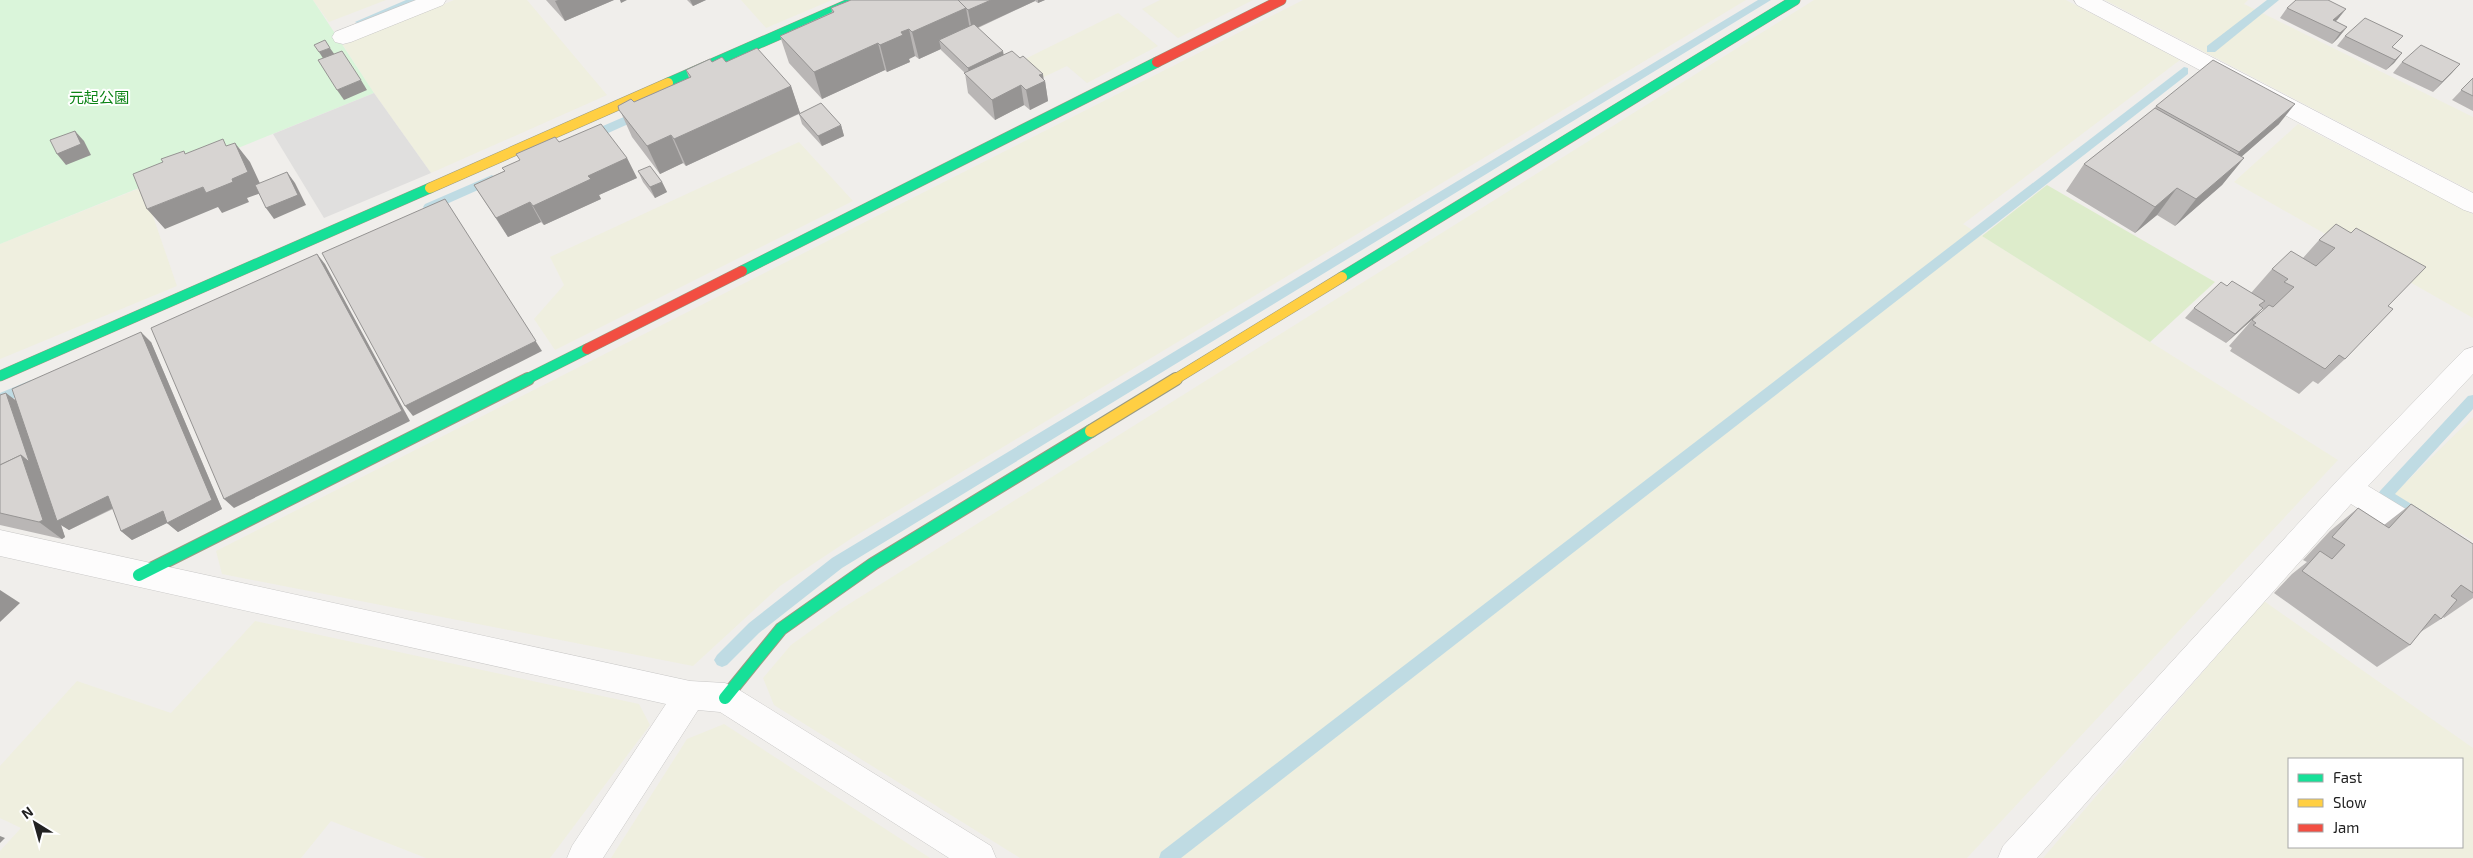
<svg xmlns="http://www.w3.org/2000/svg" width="2473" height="858" font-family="'Exo 2','Noto Sans JP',sans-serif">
<rect width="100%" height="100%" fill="#f0eeeb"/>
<!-- farmland -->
<g fill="#efefdf" fill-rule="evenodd">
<polygon points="313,0 386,0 329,22"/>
<polygon points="454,0 527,0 607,95 431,173 374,93 343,45"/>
<polygon points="741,0 832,0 766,28"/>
<polygon points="1160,0 1253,0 1178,38 1142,9"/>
<polygon points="1303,0 1746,0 852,538 780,586 693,666 222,574 216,551"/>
<polygon points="1814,0 2066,0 2180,60 1963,224 2338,460 1967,858 1020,858 774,705 763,678 791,645 841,609"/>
<polygon points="2105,0 2248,0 2244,4 2473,117 2473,192"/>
<polygon points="1118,13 1158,46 1087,83 1067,66 1044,77 1025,59"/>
<polygon points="2298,124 2473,214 2473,318 2234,182"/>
<polygon points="799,142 853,201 555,350 534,319 564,285 550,257"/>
<polygon points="143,187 177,286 0,359 0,244"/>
<polygon points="2473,417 2473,541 2394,494"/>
<path d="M2264 601 2473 748V858H2043ZM2289 759H2462V847H2289Z"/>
<polygon points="255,621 639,704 650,725 550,858 426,858 331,821 301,858 0,858 0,851 21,828 0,818 0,766 77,681 171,713"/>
<polygon points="724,724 930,858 611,858 687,739"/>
</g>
<!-- grass -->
<polygon fill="#ddeccb" points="2047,185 2215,282 2150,342 1982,236"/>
<!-- park -->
<polygon fill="#daf5da" points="0,0 313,0 374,93 0,244"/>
<!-- parking -->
<polygon fill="#e0dfde" points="374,93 431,173 324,218 273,134"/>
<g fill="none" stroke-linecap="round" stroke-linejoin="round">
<!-- stream -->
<g fill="#bfdbe3" fill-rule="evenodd">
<polygon points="406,0 421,0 364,24 360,25 355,22"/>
<polygon points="1758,0 1771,0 842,568 759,633 727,665 722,667 717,665 714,660 717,655 749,623 832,558"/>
<polygon points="2267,0 2279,0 2215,52 2207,52 2207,46"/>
<polygon points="2184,67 2188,68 2188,74 1181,858 1159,858 1161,852"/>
<polygon points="640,110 646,114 644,117 597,138 589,138 587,135 589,132"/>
<polygon points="492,175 498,179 496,182 433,210 425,210 423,207 425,204"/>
<polygon points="31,380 36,381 38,385 36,389 0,404 0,393"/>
<polygon points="2473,395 2473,409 2395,494 2426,513 2428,517 2426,521 2421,523 2416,521 2380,499 2378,495 2380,491 2468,396"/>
</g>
<!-- street casing -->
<g stroke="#c9c8c7" stroke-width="1">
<g id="street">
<polygon points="416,0 446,0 443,5 351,42 343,44 335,42 332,37 335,32"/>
<polygon points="2074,0 2102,0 2473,193 2473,213 2464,210 2077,5"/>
<polygon points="2473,347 2473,374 2368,486 2473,550 2473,578 2463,574 2351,504 2037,858 1998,858 2003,846 2338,480 2464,350"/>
<polygon points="0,530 690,681 725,683 736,688 991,846 996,858 949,858 720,712 698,710 603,858 567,858 572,846 666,704 0,556"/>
</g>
</g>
<!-- fast-far1 casing -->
<g stroke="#999a82" stroke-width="11">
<g id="fast-far1">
<polyline points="668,83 858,0"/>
<polyline points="742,271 1157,62"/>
<polyline points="1342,277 1795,0"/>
<polyline points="0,376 430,188"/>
<polyline points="525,380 587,349"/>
</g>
</g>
<!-- fast casing -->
<g stroke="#999a82" stroke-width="14">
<g id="fast">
<polyline points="139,575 528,379"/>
<polyline points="725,698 781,629 873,564 1091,431"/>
</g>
</g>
<!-- slow-far1 casing -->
<g stroke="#999a82" stroke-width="11">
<g id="slow-far1">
<polyline points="430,188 668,83"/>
<polyline points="1174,380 1342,277"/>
</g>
</g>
<!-- slow casing -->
<g stroke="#999a82" stroke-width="14">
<polyline id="slow" points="1091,431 1176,379"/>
</g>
<!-- jam casing -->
<g stroke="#999a82" stroke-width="11">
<g id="jam">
<polyline points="1157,62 1281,0"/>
<polyline points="587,349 742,271"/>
</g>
</g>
<!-- street -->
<use href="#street" fill="#fdfcfc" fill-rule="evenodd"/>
<!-- fast-far1 -->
<use href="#fast-far1" stroke="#16e098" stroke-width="10"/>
<!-- fast -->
<use href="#fast" stroke="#16e098" stroke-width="12"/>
<!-- slow-far1 -->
<use href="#slow-far1" stroke="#ffcf43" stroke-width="10"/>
<!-- slow -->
<use href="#slow" stroke="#ffcf43" stroke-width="12"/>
<!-- jam -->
<use href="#jam" stroke="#f24e42" stroke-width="10"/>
</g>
<!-- wall -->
<g fill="#b9b6b5">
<polygon points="546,0 614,0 565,21"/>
<polygon points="687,0 706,0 693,6"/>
<polygon points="851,0 1045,0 1038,3 1035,1 978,28 1004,55 1020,58 1043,74 1043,80 1045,81 1048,101 1030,110 1024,105 995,120 968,93 965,73 941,50 941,49 919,59 915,56 909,59 910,62 887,72 885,70 822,99 789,63 780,36 832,12 831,8"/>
<polygon points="2287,8 2338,19 2335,21 2347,27 2338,38 2332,44 2280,18"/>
<polygon points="2345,36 2393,48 2402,53 2394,63 2386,70 2337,46"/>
<polygon points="712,62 726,62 791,86 800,113 841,125 844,136 822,146 802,124 799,114 686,166 683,163 660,174 632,137 618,106 634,102 689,78 686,70"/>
<polygon points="2402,62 2460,64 2433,92 2393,73"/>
<polygon points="2473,78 2473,111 2452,100"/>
<polygon points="2156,106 2279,124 2241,157 2244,158 2222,185 2175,226 2157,215 2135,233 2066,191 2084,164 2153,110"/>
<polygon points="559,142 627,158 637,178 599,195 601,199 544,225 541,222 508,237 474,185 504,171"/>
<polygon points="638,171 662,182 667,192 655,198 643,182"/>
<polygon points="2336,224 2388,306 2345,359 2318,384 2313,381 2299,394 2230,351 2232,348 2229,346 2252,320 2264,310 2262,309 2254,318 2226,343 2185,318 2194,308 2227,286 2251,293 2272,269 2303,258 2319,240"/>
<polygon points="151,342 222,509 178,532 167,523 132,540 121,531 113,509 69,530 61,525 65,537 62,539 0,525 0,395 17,401"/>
<polygon points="2411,504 2473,544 2473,598 2444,618 2443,617 2441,619 2419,633 2410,645 2377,667 2274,593 2292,574 2307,562 2303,560 2330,531 2358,508 2384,525"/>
</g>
<!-- shaded-wall -->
<g fill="#969493">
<polygon points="558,0 614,0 565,21 555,1"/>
<polygon points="620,0 627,0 621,3"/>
<polygon points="690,0 706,0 693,6"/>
<polygon points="991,0 1035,0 1035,1 972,30 968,10"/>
<polygon points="1038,0 1045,0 1038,3"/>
<polygon points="966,8 971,35 939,40 941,49 919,59 912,32"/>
<polygon points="2346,9 2338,19 2329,28 2333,20"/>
<polygon points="2347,27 2338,38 2332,44 2340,33"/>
<polygon points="909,29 915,56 909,59 910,62 887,72 880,45 901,32"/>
<polygon points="878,43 885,70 822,99 814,72"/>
<polygon points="330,48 337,58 326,63 319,52"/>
<polygon points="1003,51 1005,62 970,79 968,68"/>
<polygon points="2402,53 2394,63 2386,70 2395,60"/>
<polygon points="2460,64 2451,74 2433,92 2442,82"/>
<polygon points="1043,74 1044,82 1045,81 1048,101 1030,110 1026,90 1039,75"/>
<polygon points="361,80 367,90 344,100 337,90"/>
<polygon points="1021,85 1024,105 995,120 992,100"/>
<polygon points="791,86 800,113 686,166 674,139"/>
<polygon points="2295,104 2279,124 2224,172 2239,152"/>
<polygon points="841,125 844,136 822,146 818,136"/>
<polygon points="75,131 84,141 91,155 66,165 57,154"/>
<polygon points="671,135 683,163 660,174 647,146"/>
<polygon points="235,143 250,162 264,192 247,198 249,202 222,213 218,207 165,229 147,209 203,187 232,179"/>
<polygon points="627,158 637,178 599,195 601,199 544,225 533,206 588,176"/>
<polygon points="2244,158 2222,185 2175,226 2196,199"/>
<polygon points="287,172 295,183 306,205 274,219 266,208"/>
<polygon points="662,182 667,192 655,198 650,187"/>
<polygon points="2177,188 2157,215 2135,233 2155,207"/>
<polygon points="530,202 541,222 508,237 496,218"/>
<polygon points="451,209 542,351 413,416 405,406"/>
<polygon points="317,254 325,264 410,421 234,508 224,499"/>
<polygon points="2263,308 2254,318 2226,343 2235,334"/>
<polygon points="141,332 151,342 222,509 178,532 167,523 132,540 121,531 163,511"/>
<polygon points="6,393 18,402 108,496 119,505 69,530 61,525 65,537 62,539 39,522 21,455"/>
<polygon points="0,590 20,603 0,622"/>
<polygon points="0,836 5,838 0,843"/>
</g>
<!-- building -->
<g fill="#d7d4d2" stroke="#969493">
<polygon points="851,0 958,0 966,8 912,32 909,29 901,32 903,35 880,45 878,43 814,72 780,36 834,12 831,8"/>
<polygon points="958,0 991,0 968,10"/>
<polygon points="2296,0 2328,0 2346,9 2333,20 2347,27 2340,33 2287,8"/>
<polygon points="2365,18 2403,36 2392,47 2402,53 2395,60 2345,36"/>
<polygon points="974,24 1003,51 968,68 939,40"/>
<polygon points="325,40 330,48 319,52 314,45"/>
<polygon points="2421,45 2460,64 2442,82 2402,62"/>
<polygon points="757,48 791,86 674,139 671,135 647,146 619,110 618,106 631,99 634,102 691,77 686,70 710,59 712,62 722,57 726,62"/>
<polygon points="342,51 361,80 337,90 318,60"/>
<polygon points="1012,51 1020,58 1023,56 1043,74 1039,75 1045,81 1026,90 1021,85 992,100 964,73"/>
<polygon points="2213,60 2295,104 2239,152 2156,106"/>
<polygon points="2473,78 2473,96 2461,90"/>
<polygon points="821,103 841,125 818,136 799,114"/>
<polygon points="2155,108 2244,158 2196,199 2177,188 2155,207 2084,164"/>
<polygon points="601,124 627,158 588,176 591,179 533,206 530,202 496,218 474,185 505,171 502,168 520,160 516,154 555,137 559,142"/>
<polygon points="75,131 81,144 57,154 50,140"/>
<polygon points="223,139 226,146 235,143 248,172 232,179 233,182 206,193 203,187 147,209 133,174 163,162 161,159 184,151 185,154"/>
<polygon points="650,166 662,182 650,187 638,171"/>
<polygon points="287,172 298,195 266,208 255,185"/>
<polygon points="445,199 536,341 405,406 322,253"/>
<polygon points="2336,224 2351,233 2356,228 2426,267 2388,306 2393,309 2345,359 2339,355 2325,369 2253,325 2256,323 2252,320 2269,305 2273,307 2294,287 2284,282 2288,279 2272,269 2291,251 2316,266 2335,248 2319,240"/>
<polygon points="317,254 402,411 224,499 151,328"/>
<polygon points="2232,281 2265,301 2259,305 2263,308 2235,334 2194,308 2221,282 2227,286"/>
<polygon points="141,332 212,500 167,523 163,511 121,531 108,496 57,521 12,389"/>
<polygon points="6,393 29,461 28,461 21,455 0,465 0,395"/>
<polygon points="21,455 43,520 39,522 0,513 0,465"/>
<polygon points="2411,504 2473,544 2473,593 2461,585 2451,596 2457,600 2441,619 2435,614 2410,645 2302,571 2320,551 2332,559 2345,545 2332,537 2358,508 2389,528"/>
</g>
<g text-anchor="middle" stroke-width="4" stroke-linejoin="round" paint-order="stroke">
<!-- park labels -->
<g font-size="15" fill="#0c8416" stroke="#fff">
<text x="99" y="103">元起公園</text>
</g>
</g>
<!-- legend -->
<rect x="2288" y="758" width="175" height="90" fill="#ffffff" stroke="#a7a7a7"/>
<rect x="2298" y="774" width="25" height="8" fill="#16e098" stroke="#a7a7a7"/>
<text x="2333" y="783" font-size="15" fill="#222222">Fast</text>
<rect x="2298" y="799" width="25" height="8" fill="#ffcf43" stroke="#a7a7a7"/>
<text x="2333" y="808" font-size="15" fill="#222222">Slow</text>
<rect x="2298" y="824" width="25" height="8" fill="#f24e42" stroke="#a7a7a7"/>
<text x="2333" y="833" font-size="15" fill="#222222">Jam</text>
<!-- north arrow -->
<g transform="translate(35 823) rotate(323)" stroke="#ffffff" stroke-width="4" paint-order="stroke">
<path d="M0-4L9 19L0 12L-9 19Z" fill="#222222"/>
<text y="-8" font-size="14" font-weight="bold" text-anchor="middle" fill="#222222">N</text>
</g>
</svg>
